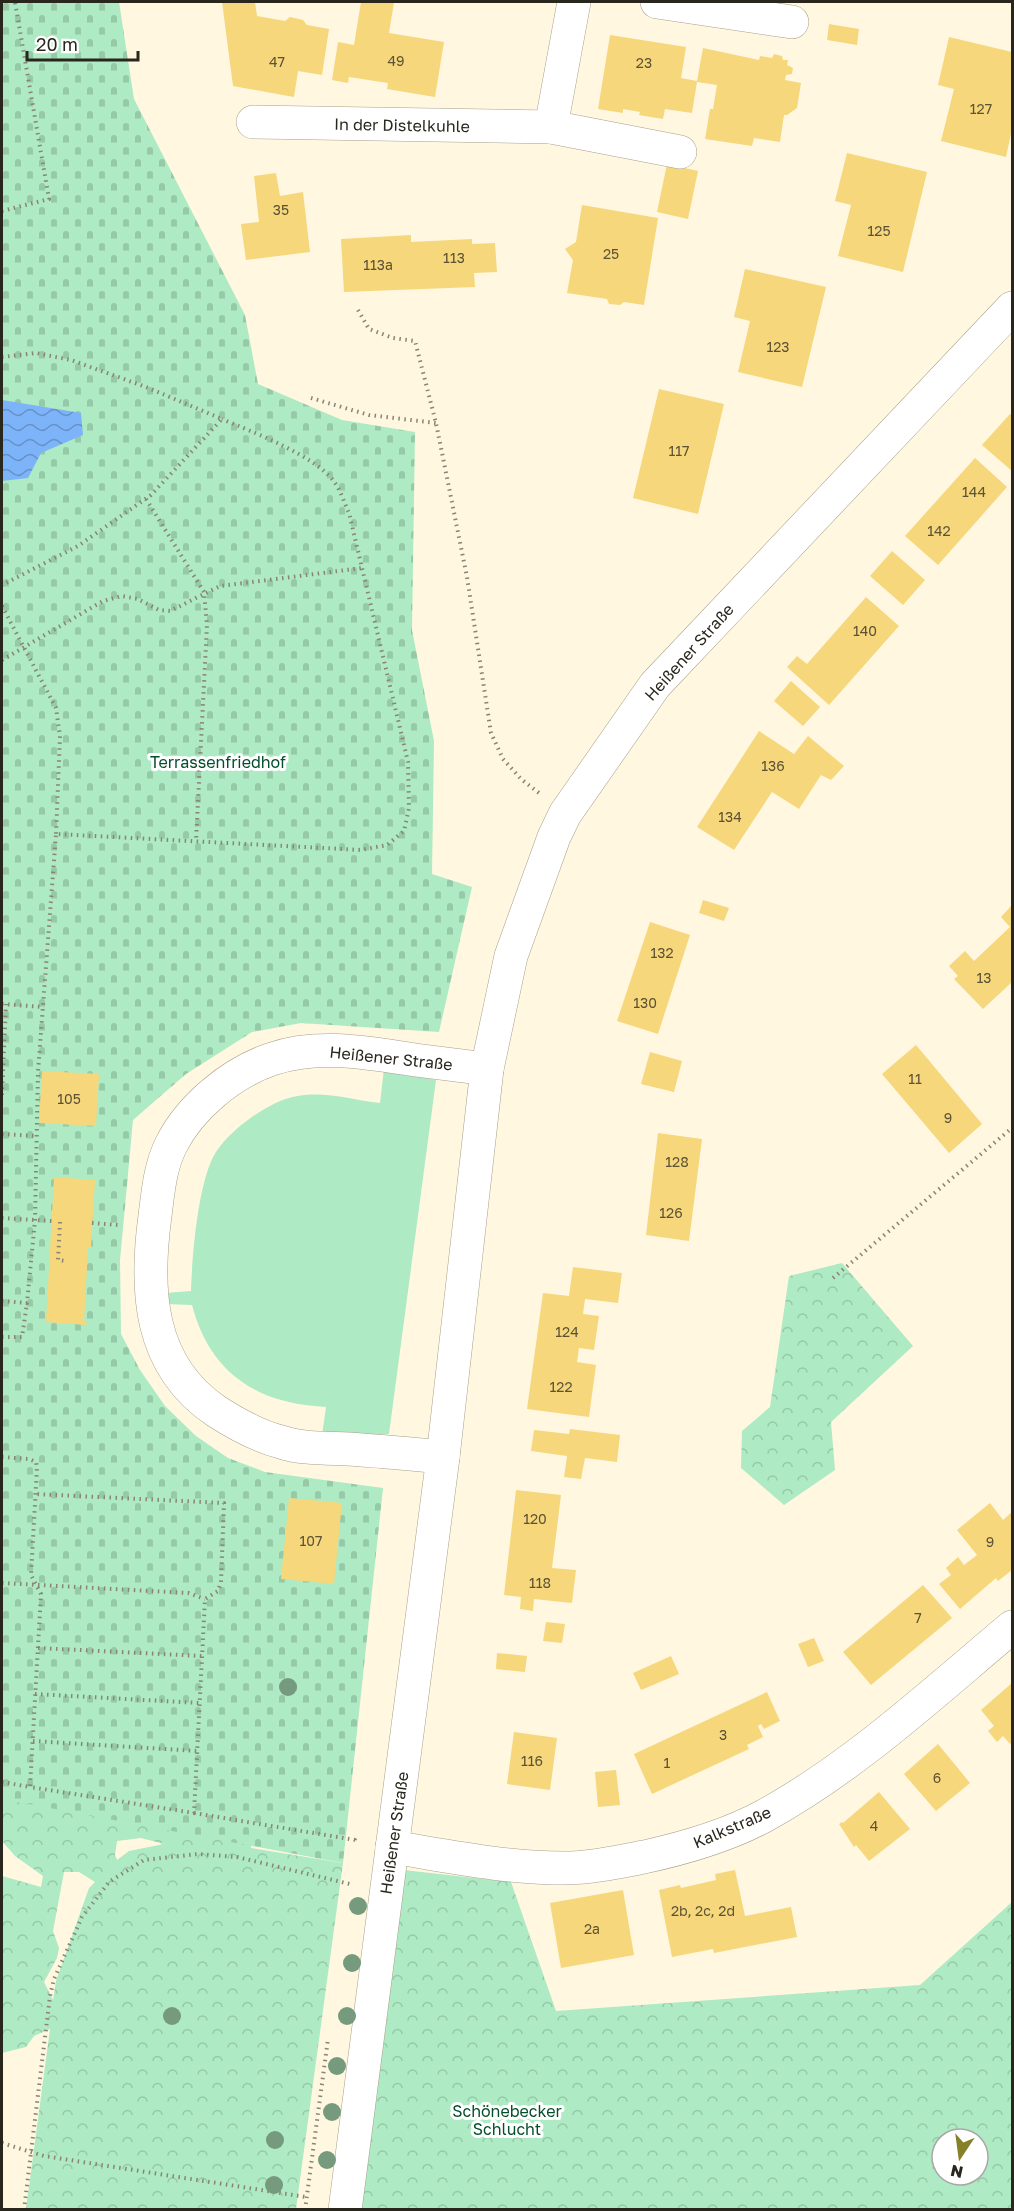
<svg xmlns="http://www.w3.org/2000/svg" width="1014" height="2211" font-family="'Golos Text',sans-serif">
<defs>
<pattern id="forest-crowns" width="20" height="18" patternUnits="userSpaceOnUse" patternTransform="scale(1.5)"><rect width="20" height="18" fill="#aeeac3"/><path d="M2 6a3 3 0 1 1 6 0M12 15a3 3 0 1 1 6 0" fill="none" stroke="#96c9a7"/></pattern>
<pattern id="cemetery-stones" width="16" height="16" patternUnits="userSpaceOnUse" patternTransform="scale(1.5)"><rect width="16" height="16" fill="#aeeac3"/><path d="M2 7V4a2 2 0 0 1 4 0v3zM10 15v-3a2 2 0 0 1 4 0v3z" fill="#96c9a7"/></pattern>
<pattern id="water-waves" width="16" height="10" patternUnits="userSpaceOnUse" patternTransform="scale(1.5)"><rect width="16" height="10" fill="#7cb3f9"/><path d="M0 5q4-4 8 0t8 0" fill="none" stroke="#6691c9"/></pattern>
</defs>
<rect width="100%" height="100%" fill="#fff7e0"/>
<!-- grass -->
<path fill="#aeeac3" d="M384 1069 436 1080 389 1434 354 1437 322 1435 326 1407C314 1406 301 1405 289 1402 236 1390 205 1355 192 1305L166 1304 165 1293 191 1291C192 1257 198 1180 216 1152 226 1137 238 1127 252 1117 265 1108 282 1098 298 1096 326 1091 352 1100 380 1103Z"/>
<!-- forest -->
<g fill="url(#forest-crowns)" fill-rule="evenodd">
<polygon points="842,1263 913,1346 831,1422 835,1470 784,1505 741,1468 742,1431 770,1407 789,1276"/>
<path d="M2 1712 252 1832 251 1848 343 1863 296 2209H26L50 2029 34 2036 26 2047 2 2053V1876L41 1887 43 1876 15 1856 2 1841ZM141 1838 164 1844 129 1851 117 1860 115 1855 117 1841ZM64 1872H79L95 1882 89 1888 56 1981 53 2000 44 1982 57 1958 59 1948 53 1931Z"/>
<path d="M395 1869 511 1882 556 2011 920 1985 1012 1902V2209L358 2210ZM942 2139H978V2175H942Z"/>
</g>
<!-- cemetery -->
<polygon fill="url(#cemetery-stones)" points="2,2 119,2 134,99 245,315 258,384 342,420 415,432 412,630 434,741 432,874 472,887 439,1032 301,1023 252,1032 186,1074 133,1120 120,1260 121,1334 140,1370 165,1406 196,1436 228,1458 265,1472 383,1488 343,1863 2,1799"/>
<!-- water -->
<polygon fill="url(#water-waves)" points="2,400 81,413 83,435 41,453 28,478 2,481"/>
<!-- building -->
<g fill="#f6d77c">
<polygon points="222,2 255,2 257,16 285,21 290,17 303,20 307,25 329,29 322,75 298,71 294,97 233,86"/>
<polygon points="361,2 394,2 389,33 444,42 435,97 387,89 388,83 349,77 348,83 332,80 338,42 354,45"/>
<polygon points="829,24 859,29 857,45 827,40"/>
<polygon points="610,35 686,47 681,78 697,81 703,48 759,60 760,56 772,58 774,54 782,56 783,60 788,60 787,65 793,68 792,74 786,75 785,80 801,83 797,108 787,115 784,115 780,142 754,138 752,146 705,139 710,109 713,109 717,85 697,82 692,113 665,109 663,119 639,115 640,112 623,109 623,113 598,109"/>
<polygon points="949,37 1012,52 1012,129 1006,157 941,141 954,89 938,85"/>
<polygon points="847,153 927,172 903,272 838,256 851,205 835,201"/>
<polygon points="667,164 698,171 688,219 657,212"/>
<polygon points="276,173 280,196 303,192 310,252 246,260 241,224 259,222 254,176"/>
<polygon points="582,205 658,218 644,305 624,302 620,305 609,304 607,299 567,293 573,260 565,249 576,242"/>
<polygon points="411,235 411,242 472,239 472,244 495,243 497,272 474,273 475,287 344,292 341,239"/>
<polygon points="745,269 826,287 802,387 738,372 750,321 734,317"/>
<polygon points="659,389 724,404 698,514 633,498"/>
<polygon points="1010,414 1012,416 1012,471 982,445"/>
<polygon points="975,458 1007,487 938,565 905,536"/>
<polygon points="892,551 925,580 903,605 870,576"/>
<polygon points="866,597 899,626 829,705 787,667 797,656 807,664"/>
<polygon points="791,681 820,707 803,726 774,701"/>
<polygon points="759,731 794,754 808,736 844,766 831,780 821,775 799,809 772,792 734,850 697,827"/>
<polygon points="703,900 729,908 724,921 699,913"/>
<polygon points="1012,905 1012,982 983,1009 954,979 958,976 949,966 965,951 974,961 1010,927 1001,917"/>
<polygon points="650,922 690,935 658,1034 617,1021"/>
<polygon points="916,1045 982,1124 949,1153 882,1074"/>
<polygon points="650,1052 682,1061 674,1092 641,1084"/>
<polygon points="42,1071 99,1074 96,1126 39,1123"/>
<polygon points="658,1133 702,1139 689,1241 646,1235"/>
<polygon points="54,1177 95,1180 91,1248 88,1248 84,1322 87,1322 86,1325 46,1322"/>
<polygon points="573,1267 622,1273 618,1303 585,1299 583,1314 599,1316 594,1350 579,1348 577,1362 596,1365 589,1417 527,1409 543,1293 569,1296"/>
<polygon points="570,1429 620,1435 617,1462 585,1458 581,1479 564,1477 567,1456 531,1451 534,1430 569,1434"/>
<polygon points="516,1490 561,1495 552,1568 576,1570 572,1603 534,1599 533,1611 520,1609 521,1597 504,1595"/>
<polygon points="289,1498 342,1503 334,1584 281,1579"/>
<polygon points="990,1503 1003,1520 1012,1512 1012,1570 998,1581 996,1578 960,1609 939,1584 951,1575 946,1568 958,1557 964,1565 977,1555 957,1530"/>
<polygon points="923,1585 952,1618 871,1685 843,1652"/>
<polygon points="546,1622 565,1624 562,1643 543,1641"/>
<polygon points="814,1638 824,1661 808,1667 798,1644"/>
<polygon points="497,1653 527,1656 525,1672 496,1669"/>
<polygon points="671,1656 679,1674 641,1690 633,1673"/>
<polygon points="1012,1683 1012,1742 1010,1744 1003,1736 997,1742 988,1731 994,1726 981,1710"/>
<polygon points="767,1692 780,1721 764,1729 761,1724 758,1726 763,1737 747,1745 749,1749 652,1794 634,1754"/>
<polygon points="514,1732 557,1738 550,1790 507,1784"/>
<polygon points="938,1744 970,1783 936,1811 904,1774"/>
<polygon points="616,1770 620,1805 598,1807 595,1772"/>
<polygon points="879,1792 910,1829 869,1861 856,1845 854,1847 839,1824 842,1822 843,1823"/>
<polygon points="735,1870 745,1916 791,1907 797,1937 714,1953 713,1949 672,1957 659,1890 680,1885 681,1888 716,1880 715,1874"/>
<polygon points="623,1890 634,1955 561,1968 550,1903"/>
</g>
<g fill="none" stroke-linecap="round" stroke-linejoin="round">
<!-- minor casing -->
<g stroke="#a7a08b" stroke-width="34">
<g id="minor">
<polyline points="657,2 792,22"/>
<polyline points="253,122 551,127 574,2"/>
<polyline points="551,127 680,152"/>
<path d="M443 1457C411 1454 380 1451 348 1449 326 1448 302 1449 281 1442 258 1436 236 1424 216 1411 148 1365 145 1289 155 1216 158 1192 160 1167 171 1145 190 1107 231 1073 272 1059 318 1043 368 1053 415 1060 439 1063 463 1066 487 1069"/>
<path d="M392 1847C448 1856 506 1868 563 1868 590 1868 618 1862 644 1857 685 1848 727 1836 764 1816 855 1766 933 1693 1012 1627"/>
</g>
</g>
<!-- tertiary casing -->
<g stroke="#a7a08b" stroke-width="34">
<polyline id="tertiary" points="345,2210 443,1457 487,1069 511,956 554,837 565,814 655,685 1012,308"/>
</g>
<!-- path -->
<g stroke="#898575" stroke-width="4" stroke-dasharray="1.5 4.5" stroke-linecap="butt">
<polyline points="2,211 49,199 15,2"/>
<polyline points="358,310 369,329 393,338 415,341 436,423 467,577 491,733 503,759 521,779 539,793"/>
<polyline points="2,357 36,353 71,360 146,387 222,419 151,495 78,546 2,585"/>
<polyline points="311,398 369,415 436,423"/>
<polyline points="146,499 204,592 207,625 196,841"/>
<polyline points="2,606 56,708 60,736 56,834"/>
<polyline points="2,660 103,601 122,596 138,599 159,610 170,611 220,586 362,568"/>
<polyline points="2,1004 44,1007"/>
<polyline points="2,1095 6,1004"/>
<polyline points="2,1134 36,1136"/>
<polyline points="2,1218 52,1221"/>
<polyline points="60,1222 58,1260 65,1261"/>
<polyline points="92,1223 118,1225"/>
<polyline points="833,1278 1012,1128"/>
<path d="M2 1301 27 1303 35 1220 38 1072 56 834 361 850 387 845 404 831 409 808 408 762 349 513C344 503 341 491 335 483 317 456 252 432 222 419"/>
<polyline points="2,1337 22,1337 27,1303"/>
<polyline points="2,1457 29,1459 36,1462 37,1468 31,1575 41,1594 30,1787 194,1813 205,1599 218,1591 221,1582 224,1503 35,1494"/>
<polyline points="2,1583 188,1593 205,1599"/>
<polyline points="38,1648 202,1656"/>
<polyline points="35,1694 200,1703"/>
<polyline points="33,1741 198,1751"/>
<polyline points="2,1782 30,1787"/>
<polyline points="194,1813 355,1840 355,1844"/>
<polyline points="2,2143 44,2156 306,2197"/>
<polyline points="24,2210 50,1996 54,1979 82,1917 109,1882 144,1860 198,1854 237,1857 350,1884"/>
<polyline points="305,2210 328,2039"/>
</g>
<!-- minor -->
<use href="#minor" stroke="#fff" stroke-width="33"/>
<!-- tertiary -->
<use href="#tertiary" stroke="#fff" stroke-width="33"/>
</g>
<!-- trees -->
<g fill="#759a7d">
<circle cx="288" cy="1687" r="9"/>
<circle cx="358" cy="1906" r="9"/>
<circle cx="352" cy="1963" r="9"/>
<circle cx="172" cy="2016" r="9"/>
<circle cx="347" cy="2016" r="9"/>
<circle cx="337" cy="2066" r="9"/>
<circle cx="332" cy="2112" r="9"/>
<circle cx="275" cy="2140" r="9"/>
<circle cx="327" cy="2160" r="9"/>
<circle cx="274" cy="2185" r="9"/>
</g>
<g text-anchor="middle" stroke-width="6" stroke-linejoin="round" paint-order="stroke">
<!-- number labels -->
<g font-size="14" fill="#5c5235">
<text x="396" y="66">49</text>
<text x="277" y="67">47</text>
<text x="644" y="68">23</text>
<text x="981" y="114">127</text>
<text x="281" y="215">35</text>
<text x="879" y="236">125</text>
<text x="611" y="259">25</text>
<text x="454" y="263">113</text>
<text x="378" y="270">113a</text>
<text x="778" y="352">123</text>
<text x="679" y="456">117</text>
<text x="974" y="497">144</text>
<text x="939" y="536">142</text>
<text x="865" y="636">140</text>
<text x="773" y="771">136</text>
<text x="730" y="822">134</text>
<text x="662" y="958">132</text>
<text x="984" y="983">13</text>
<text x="645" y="1008">130</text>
<text x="915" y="1084">11</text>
<text x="69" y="1104">105</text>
<text x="948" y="1123">9</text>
<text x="677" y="1167">128</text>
<text x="671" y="1218">126</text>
<text x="567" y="1337">124</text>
<text x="561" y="1392">122</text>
<text x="535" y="1524">120</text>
<text x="311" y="1546">107</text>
<text x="990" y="1547">9</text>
<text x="540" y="1588">118</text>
<text x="918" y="1623">7</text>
<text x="723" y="1740">3</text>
<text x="532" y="1766">116</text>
<text x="667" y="1768">1</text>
<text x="937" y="1783">6</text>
<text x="874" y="1831">4</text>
<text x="703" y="1916">2b, 2c, 2d</text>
<text x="592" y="1934">2a</text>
</g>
<!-- street labels -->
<g font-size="16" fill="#28261d" stroke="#fff">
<text transform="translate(402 125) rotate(1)" y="6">In der Distelkuhle</text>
<text transform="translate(689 652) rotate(-48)" y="6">Heißener Straße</text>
<text transform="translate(391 1058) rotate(6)" y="6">Heißener Straße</text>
<text transform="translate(732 1827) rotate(-23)" y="6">Kalkstraße</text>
<text transform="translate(394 1833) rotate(-82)" y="6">Heißener Straße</text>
</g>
<!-- park labels -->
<g font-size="16" fill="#044e2c" stroke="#fff">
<text x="218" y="768">Terrassenfriedhof</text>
<text x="507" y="2117">Schönebecker<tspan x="507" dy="18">Schlucht</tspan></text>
</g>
</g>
<!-- border -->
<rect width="1014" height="2211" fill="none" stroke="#28261d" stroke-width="6"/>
<!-- north arrow -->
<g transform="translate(960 2157) rotate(193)"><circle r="28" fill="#ffffff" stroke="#a9a8a5" stroke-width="1.5"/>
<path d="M0-4.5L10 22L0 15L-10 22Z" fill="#868129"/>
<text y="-9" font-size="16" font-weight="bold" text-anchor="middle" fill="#28261d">N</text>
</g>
<!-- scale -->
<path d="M27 51v9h111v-9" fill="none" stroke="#28261d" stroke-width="3"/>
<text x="36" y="51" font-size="18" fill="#28261d" stroke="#ffffff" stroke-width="4.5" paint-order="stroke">20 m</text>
</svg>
